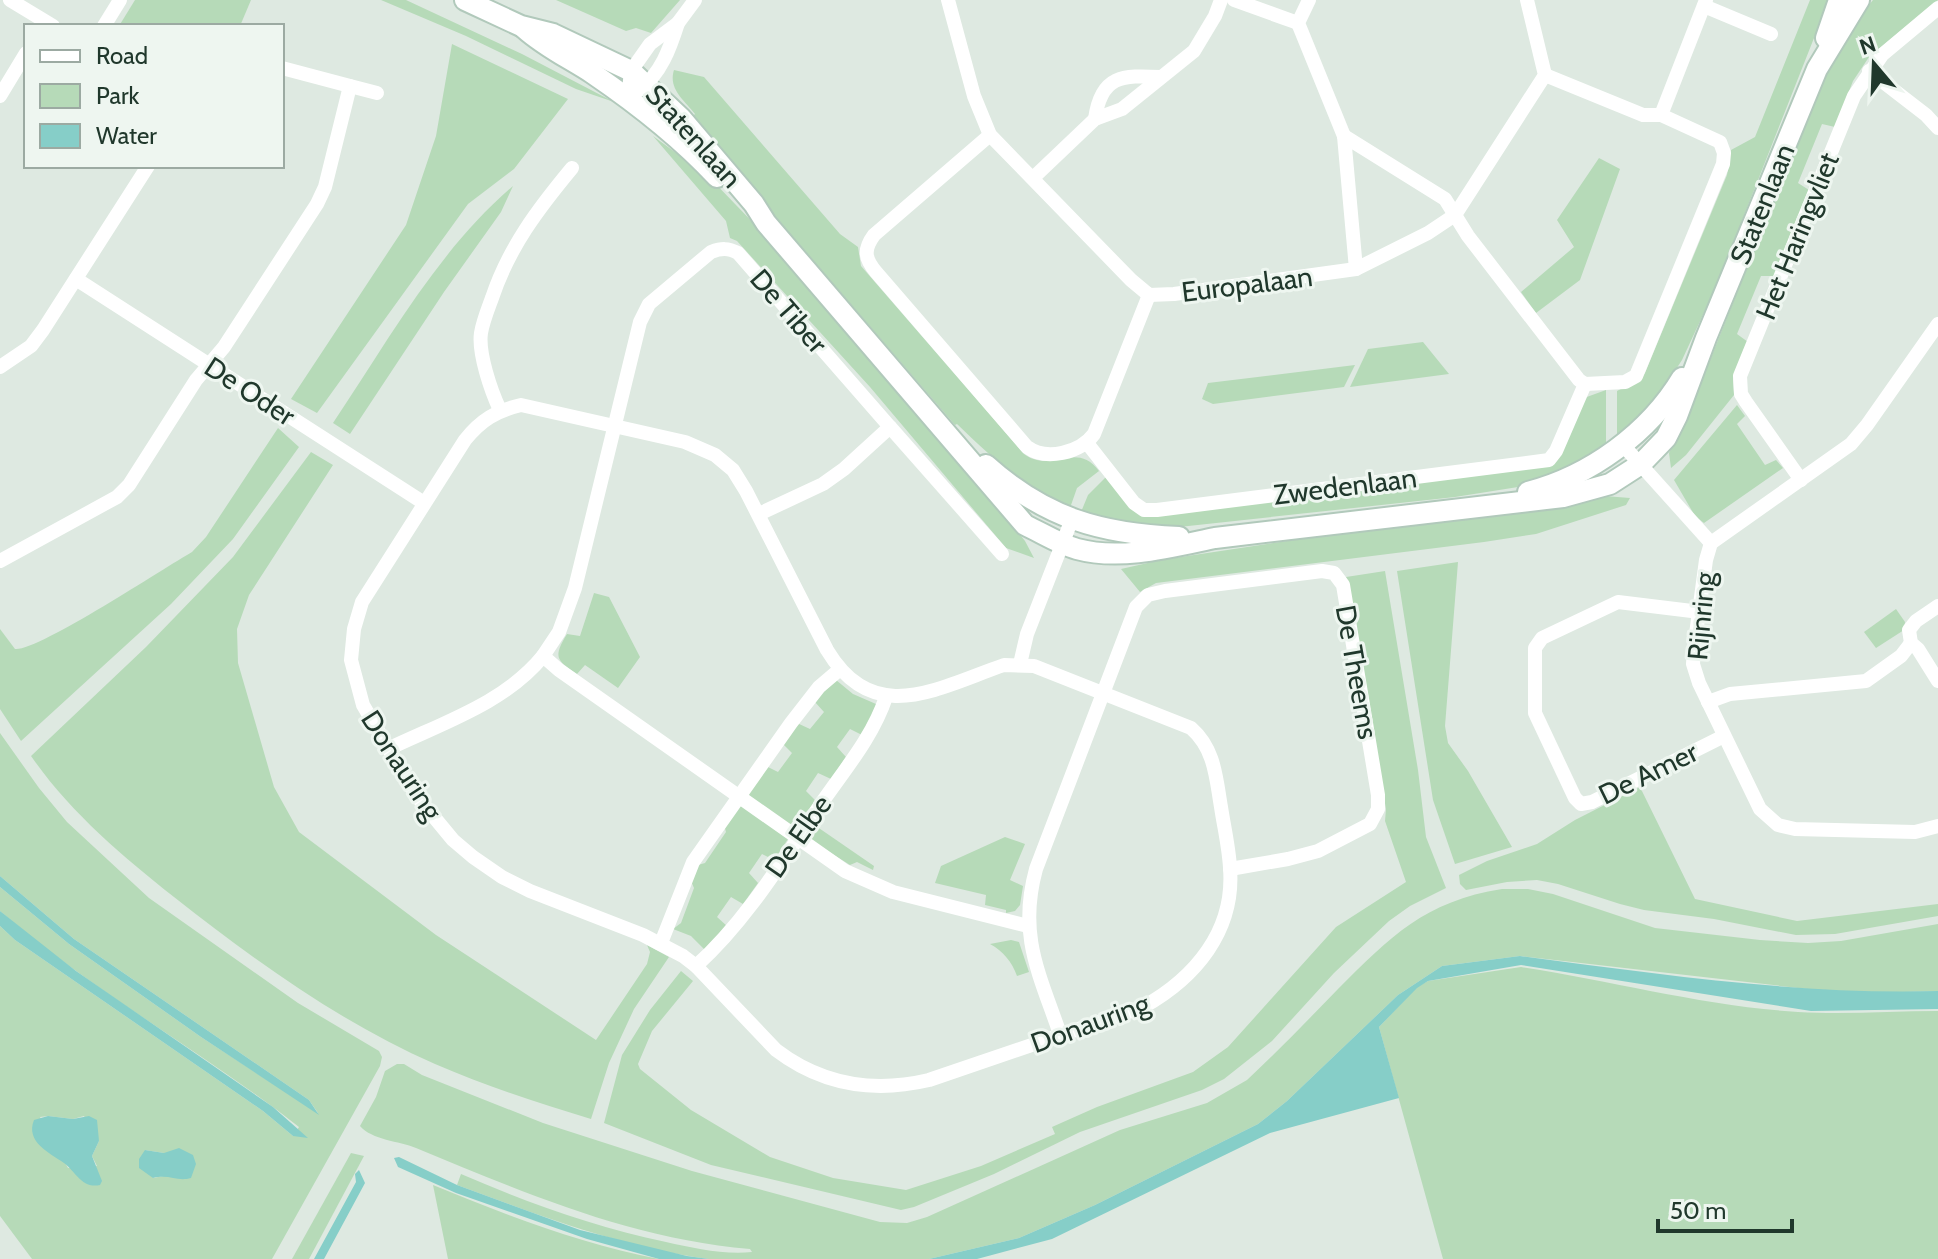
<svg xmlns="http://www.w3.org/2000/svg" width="1938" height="1259" font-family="Cabin,sans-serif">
<rect width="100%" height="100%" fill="#dee9e1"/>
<!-- green -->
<g fill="#b6dab8" fill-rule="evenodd">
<polygon points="135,0 251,0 240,26 119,26"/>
<polygon points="381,0 406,0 522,54 614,102 576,89 466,36"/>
<polygon points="556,0 680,0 651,33 636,28 626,31"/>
<polygon points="1810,0 1829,0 1715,289 1682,360 1652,406 1617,437 1617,391 1640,379 1645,373 1727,175 1731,150 1755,137"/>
<polygon points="1873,0 1938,0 1869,57 1853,81 1835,127 1822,124 1798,183 1809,190 1774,276 1761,276 1737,334 1748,342 1733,379 1734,395 1686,455 1671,468 1669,453 1700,385 1823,78 1846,33"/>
<polygon points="452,44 568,99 514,169 468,204 317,413 291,399 406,225 436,136"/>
<path d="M674 70 704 77 840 234 858 247 861 266 1024 454C1051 474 1076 440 1099 471L1077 488 1070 508C1022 485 995 461 957 424L955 425 709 140 691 118 695 114C684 100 668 89 674 70Z"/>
<polygon points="653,136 709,177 765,235 991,498 1025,541 1034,558 1006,548 870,387 737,241 730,238 726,221"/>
<polygon points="1599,158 1620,169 1580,280 1536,313 1521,292 1574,247 1557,220"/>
<path d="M513 186 501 212 444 292 350 434 333 423C388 341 438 250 513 186Z"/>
<polygon points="1423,342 1449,374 1350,387 1368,349"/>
<polygon points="1355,365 1344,387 1213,404 1202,399 1208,383"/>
<polygon points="1606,390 1606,448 1531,485 1455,497 1179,527 1142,525 1081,512 1088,495 1106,477 1146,514 1549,463 1584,398"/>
<polygon points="1737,405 1745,416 1737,424 1765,465 1776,460 1783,468 1704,523 1695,516 1674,480"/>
<path d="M278 428 299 447 233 539 171 604 21 741 0 709V629L15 649C37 652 164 568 192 552L206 537Z"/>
<path d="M311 452 333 465 249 595 237 629 238 663 274 787 299 832 436 935 596 1040 647 964 650 952 647 945 669 957 634 1009 609 1063 591 1119C538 1103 486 1086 435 1064 341 1023 254 960 174 897 121 855 70 812 31 756L146 647 233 557Z"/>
<polygon points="1592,495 1630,498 1626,505 1536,534 1484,542 1156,583 1140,592 1121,569 1161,560"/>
<polygon points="1458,562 1445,726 1448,743 1468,771 1512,847 1455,864 1433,800 1397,571"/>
<polygon points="1385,571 1418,770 1426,837 1446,888 1410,906 1389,921 1334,973 1272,1041 1224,1079 1202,1090 1080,1132 994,1174 914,1207 901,1210 711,1165 604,1123 622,1055 650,1010 681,971 693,981 652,1031 638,1064 640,1069 691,1110 770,1157 833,1178 906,1190 981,1166 1055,1134 1052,1127 1097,1107 1193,1072 1228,1047 1336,927 1406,882 1385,821 1386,809 1346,577"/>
<path d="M594 593 609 597 640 657 618 688 585 665 577 674C556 660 553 657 567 634L580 636Z"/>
<polygon points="1896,609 1905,622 1904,630 1876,648 1864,632"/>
<polygon points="836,680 853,694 876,704 873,720 862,735 850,729 837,747 846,757 831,779 818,773 806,791 816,801 797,828 793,829 748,797 747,793 766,766 778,772 792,753 782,743 797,723 810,729 824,712 814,701"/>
<path d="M0 733 39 788 67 822 149 898 298 1003 379 1051 382 1057 380 1066 272 1259H32L0 1216V926L15 940 263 1111 293 1136 299 1127C202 1051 93 992 0 911V887L69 944 201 1037 318 1113 309 1100 74 939 0 876ZM48 1116 73 1119 84 1116 99 1141 92 1156 97 1166 68 1168 40 1117ZM145 1150 164 1153 169 1175 153 1178Z"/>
<polygon points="1640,787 1695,899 1797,921 1938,904 1938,916 1835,934 1796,935 1714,919 1644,910 1620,904 1558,884 1537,880 1507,882 1466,890 1460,884 1459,875 1487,861 1537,844 1575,820"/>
<polygon points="741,805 788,839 774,860 762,854 749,873 758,883 743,904 731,897 717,917 727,926 705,950 691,936 673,929 681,923 694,888 691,881 698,865 705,863 726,832 724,825"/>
<polygon points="813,824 874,866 873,870 857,862 850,865 810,840 809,831"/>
<polygon points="1005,837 1025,844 1010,880 1023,886 1020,905 1015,911 1006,913 1006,910 985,905 986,895 935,883 941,866"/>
<path d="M1502 889H1528L1553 894 1655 928 1760 940 1808 943 1841 941 1938 924V991L1872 993 1816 990 1520 956 1442 966 1398 995 1287 1101 1258 1124 1095 1205 1019 1238 929 1259H709C622 1248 539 1215 457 1185L461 1174C528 1203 595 1227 666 1242 693 1248 724 1255 752 1252L750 1249C631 1239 525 1193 416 1148 399 1141 372 1140 360 1126L376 1097 385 1071 397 1064H404L422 1075 543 1123 692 1171 880 1222 907 1223 927 1217 1120 1130 1207 1103 1247 1080C1278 1051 1308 1020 1338 989 1390 937 1425 901 1502 889Z"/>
<path d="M1011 940 1019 942 1029 972 1017 976C1012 962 1003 951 990 944Z"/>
<path d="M1521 967C1613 981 1704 1006 1798 1012 1844 1015 1892 1011 1938 1011V1259H1443L1379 1027 1417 987 1428 981Z"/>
<polygon points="351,1153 364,1156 309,1259 292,1259"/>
<path d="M433 1185C506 1215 581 1244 659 1259H448Z"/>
</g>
<!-- water -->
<g fill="#86cec8">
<polygon points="0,876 74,939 309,1100 319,1115 201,1037 69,944 0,887"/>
<polygon points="0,911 76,971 273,1107 308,1138 293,1136 263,1111 15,940 0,926"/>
<path d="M1520 956C1659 974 1798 995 1938 991V1009L1811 1011 1521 965 1428 981 1417 988 1379 1027 1399 1098 1270 1133 1052 1239 977 1259H929L1019 1238 1095 1205 1258 1124 1287 1101 1398 995 1442 966Z"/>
<path d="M48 1116 73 1119 89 1116 97 1120 99 1141 92 1156 102 1181 100 1185C82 1189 76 1172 64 1163 50 1153 25 1142 34 1120Z"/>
<path d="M179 1148 193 1155 196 1164 191 1178C177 1182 170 1174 153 1178L139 1168V1159L145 1150 164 1153Z"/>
<polygon points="399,1157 457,1185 580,1230 687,1256 709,1259 659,1259 587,1239 456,1193 398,1167 394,1158"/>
<polygon points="359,1170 365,1183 324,1259 314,1259 356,1182 355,1174"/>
</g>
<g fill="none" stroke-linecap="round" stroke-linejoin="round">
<!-- secondary casing -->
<g stroke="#b1c9bb" stroke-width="24">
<g id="secondary">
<path d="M465 0 521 26 553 34 631 71 681 118 754 204 766 223 1025 525C1042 533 1059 544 1077 549 1121 561 1172 547 1215 538L1563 497 1610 484 1641 464 1666 438 1677 416 1706 338 1817 69 1859 0"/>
<path d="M524 28C545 47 569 58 592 73 636 103 681 138 717 177"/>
<polyline points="1826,38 1839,0"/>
<path d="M986 465C1045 518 1101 534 1179 537"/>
<path d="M1528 492C1590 476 1649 433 1682 378"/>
</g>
</g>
<!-- minor -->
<g stroke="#fff" stroke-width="14">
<polyline points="10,0 53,26"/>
<polyline points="948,0 974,96 990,135 1131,280 1149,295 1174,294 1356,269 1428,233 1455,215 1545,75 1527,0"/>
<polyline points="1234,0 1298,23"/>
<polyline points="1309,0 1298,23 1344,136"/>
<polyline points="1704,6 1771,34"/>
<polyline points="104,26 120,0"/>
<polyline points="1869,71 1926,115 1938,128"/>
<polyline points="1545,75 1643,115 1661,115 1720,142 1724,153 1723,164 1636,376 1625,382 1585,384"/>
<polyline points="350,86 377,93"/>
<path d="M639 90C661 74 670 48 678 23"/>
<polyline points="0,96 26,53"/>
<polyline points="628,99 631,71 650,44 678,23 695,0"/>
<polyline points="1661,115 1706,0"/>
<path d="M1095 119C1101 75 1122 75 1161 77"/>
<path d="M990 135 874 235C863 250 865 259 876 272L1027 447C1046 461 1080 453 1094 434L1149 295"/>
<polyline points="1033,178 1095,119 1122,109 1194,51 1215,16 1221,0"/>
<polyline points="1356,269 1344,136 1445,199 1468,236 1579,380 1585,384"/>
<polyline points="76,279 424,503"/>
<polyline points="1938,324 1867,425 1851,444 1711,543 1706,560 1694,649 1693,664 1699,683 1760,809 1778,825 1795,829 1915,832 1938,826"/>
<polyline points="0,367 31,346 43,330 148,166"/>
<path d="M521 405 685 442 715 455 733 470 746 491 827 650C874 728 937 688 1004 665L1034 666 1191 728C1215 749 1216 778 1221 807 1224 827 1229 848 1230 868 1235 931 1195 978 1143 1007L929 1080C874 1093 822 1085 776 1050L696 966 683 956 643 935 530 891 502 877 473 857 453 840 415 794 363 705 351 660 354 629 362 602 465 440C481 420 496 411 521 405Z"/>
<path d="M500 410C491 391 478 353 481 333 483 321 488 309 492 298 509 247 538 209 572 168"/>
<polyline points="890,427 1002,554"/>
<polyline points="1087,443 1134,503 1144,510 1157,510 1549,460 1556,451 1585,384"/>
<polyline points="1622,444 1711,543"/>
<polyline points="1801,480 1746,402 1741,394 1740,376 1854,96 1882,55 1938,8"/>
<polyline points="0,561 117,497 129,485 196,380 224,347 317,204 325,187 350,86 282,68"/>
<polyline points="1938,606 1916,621 1909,630 1911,643 1918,649 1938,681"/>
<polyline points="1700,612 1618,602 1542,638 1535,648 1535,713 1575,798 1581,804 1592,802 1724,736"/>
<path d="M543 656 559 632 575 588 640 322 649 304 711 252C722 248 728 248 738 253L890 427 844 469 823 484 759 514"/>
<polyline points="1020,664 1027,634 1072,519"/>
<polyline points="1708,702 1730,694 1866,681 1901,656 1911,643"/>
<path d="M388 749C442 723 505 703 543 656L559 670 845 871 893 892 1028 926"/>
<polyline points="661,943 693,862 791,723 819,687 839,670"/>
<path d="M696 966C747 920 784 858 823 801 846 768 873 736 886 697"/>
<path d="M1060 1034C1039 973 1018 935 1036 869L1136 607 1148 595 1165 591 1322 571 1334 573 1343 585 1378 795V809L1370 824 1318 851 1288 859 1230 869"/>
</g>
<!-- secondary -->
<use href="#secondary" stroke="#fff" stroke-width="20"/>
</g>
<g text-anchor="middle" stroke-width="6" stroke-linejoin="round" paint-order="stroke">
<!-- street labels -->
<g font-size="28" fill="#20382c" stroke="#eef6f0">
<text transform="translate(694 136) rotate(48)" y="10">Statenlaan</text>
<text transform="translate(1762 204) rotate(-68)" y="10">Statenlaan</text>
<text transform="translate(1797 236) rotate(-68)" y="10">Het Haringvliet</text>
<text transform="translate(1247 284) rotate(-7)" y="10">Europalaan</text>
<text transform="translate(789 311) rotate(49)" y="10">De Tiber</text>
<text transform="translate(250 391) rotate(33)" y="10">De Oder</text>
<text transform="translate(1345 486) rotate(-7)" y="10">Zwedenlaan</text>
<text transform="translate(1701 616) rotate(-85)" y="10">Rijnring</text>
<text transform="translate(1357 672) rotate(80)" y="10">De Theems</text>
<text transform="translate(402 765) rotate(57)" y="10">Donauring</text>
<text transform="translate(1648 773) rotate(-26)" y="10">De Amer</text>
<text transform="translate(798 836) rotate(-55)" y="10">De Elbe</text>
<text transform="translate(1090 1023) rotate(-20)" y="10">Donauring</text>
</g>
</g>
<!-- legend -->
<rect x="24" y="24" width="260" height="144" fill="#eef6f0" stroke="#9caaa2" stroke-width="2"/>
<rect x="40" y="50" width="40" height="12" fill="#ffffff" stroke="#9caaa2" stroke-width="2"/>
<text x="96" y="64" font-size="24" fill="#20382c">Road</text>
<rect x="40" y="84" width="40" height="24" fill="#b6dab8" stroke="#9caaa2" stroke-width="2"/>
<text x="96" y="104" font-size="24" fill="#20382c">Park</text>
<rect x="40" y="124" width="40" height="24" fill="#86cec8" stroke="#9caaa2" stroke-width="2"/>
<text x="96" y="144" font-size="24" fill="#20382c">Water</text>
<!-- north arrow -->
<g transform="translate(1874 64) rotate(341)" stroke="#eef6f0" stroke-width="6" paint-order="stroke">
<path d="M0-6L14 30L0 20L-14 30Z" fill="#20382c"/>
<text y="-12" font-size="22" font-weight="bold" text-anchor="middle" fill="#20382c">N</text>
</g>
<!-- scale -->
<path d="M1658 1219v12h134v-12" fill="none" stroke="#20382c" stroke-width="4"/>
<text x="1670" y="1219" font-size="24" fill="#20382c" stroke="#eef6f0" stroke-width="6" paint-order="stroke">50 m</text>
</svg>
